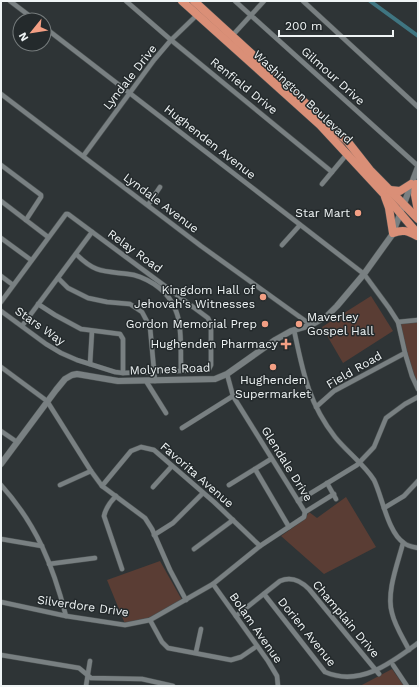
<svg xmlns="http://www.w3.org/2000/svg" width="419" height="687" font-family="'Work Sans',sans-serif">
<rect width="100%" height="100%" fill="#2e3436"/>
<!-- green -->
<g fill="#5a3d34">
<polygon points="371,296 393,331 343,363 322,327"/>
<polygon points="418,320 418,388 398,322"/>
<polygon points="346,497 376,547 324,574 281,536 305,519 309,512 317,518"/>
<polygon points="160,561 182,600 150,618 125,624 107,580"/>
<polygon points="392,669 404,686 360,686"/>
</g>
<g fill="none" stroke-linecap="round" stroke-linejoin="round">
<!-- canal -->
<polyline stroke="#3f7581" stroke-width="4" points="370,1 418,36"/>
<!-- minor casing -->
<g stroke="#4a5051" stroke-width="5.5">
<g id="minor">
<polyline points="10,1 35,20"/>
<polyline points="126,1 171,40 332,172 347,154"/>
<polyline points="235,1 418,166"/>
<polyline points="303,1 418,107"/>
<polyline points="44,27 364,274 389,308 398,322 405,353 412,376 418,389"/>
<polyline points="231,37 264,1"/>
<polyline points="1,94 201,246 311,325"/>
<polyline points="84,155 154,60 171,40 197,15"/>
<polyline points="1,165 41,195 41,197 26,220"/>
<polyline points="322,184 332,172"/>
<polyline points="1,201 48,237"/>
<polyline points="148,205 160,187"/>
<polyline points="1,238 31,260"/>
<polyline points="282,245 300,225"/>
<path d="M76 254C95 273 103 271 128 274 138 275 146 279 154 284 186 305 180 337 181 370"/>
<polyline points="1,276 13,285"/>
<polyline points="58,278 68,288 88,298 107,302 130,304 142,312 150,327 155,381"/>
<polyline points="1,302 66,214 68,214 208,318 211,325 211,365 209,369 204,370 123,373 115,372 77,360 61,353 46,344 1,311"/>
<polyline points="38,304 55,315 81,329 120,334 123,339 123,373"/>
<polyline points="398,322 418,320"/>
<polyline points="22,326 92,232"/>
<path d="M294 330C303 372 308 402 335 437 347 452 364 464 374 480 382 496 388 533 404 543 407 546 413 547 418 548"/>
<polyline points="90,364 92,331"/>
<polyline points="1,367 47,401 91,471 102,486 145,518 152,529 170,570 186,600"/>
<polyline points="146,381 166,413"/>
<polyline points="316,407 334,391 405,353"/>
<polyline points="182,428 233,396"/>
<polyline points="1,431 17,442"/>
<polyline points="255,469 289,527"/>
<polyline points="327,483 336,499"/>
<path d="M1 485C37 525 53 566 66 616"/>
<polyline points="60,485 91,471"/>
<polyline points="229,485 271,459"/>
<polyline points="102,486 131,451 141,447 154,450 214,502 260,546"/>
<polyline points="153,487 172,466"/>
<path d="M116 496C110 502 106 507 104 516L122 569"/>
<polyline points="298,501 357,465 374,447 386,418 405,404 418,397"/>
<polyline points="384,508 404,496 418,481"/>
<polyline points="305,512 334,494"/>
<polyline points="154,535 173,523 203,493"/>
<polyline points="1,539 42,546"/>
<path d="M403 543C398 563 386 592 392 613 395 626 403 638 409 650"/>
<polyline points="194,549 233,520"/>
<polyline points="49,564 95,558"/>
<polyline points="213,584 268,661 277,676 278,686"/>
<path d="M264 594 325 672C360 687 391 663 418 643"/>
<polyline points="1,602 66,616 125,625 150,620 213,584 260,546 304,517 305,512 233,396 227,374"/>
<path d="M236 616 280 581C291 576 300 580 309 589L379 674"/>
<polyline points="150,620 162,642 168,648 231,660 241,657 257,646"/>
<polyline points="196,652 201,629"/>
<polyline points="1,655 79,668 91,678 142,679 173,686"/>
<polyline points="393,665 407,686"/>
<polyline points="86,686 90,661"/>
</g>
</g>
<!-- secondary casing -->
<g stroke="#4a5051" stroke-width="7">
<polyline id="secondary" points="1,464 56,390 65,379 72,375 77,374 118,381 215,379 227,374 275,340 291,331 311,325 327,316 337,306 364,274 392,235 418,167"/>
</g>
<!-- trunk casing -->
<g stroke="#4a5051" stroke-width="9">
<g id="trunk">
<polyline points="182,1 320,125 383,193 418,234"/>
<polyline points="194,1 348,142 370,170 418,219"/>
<polyline points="416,184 415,195 418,211"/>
<polyline points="390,190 400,191 411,184"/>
<path d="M385 197 389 208 393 233C403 229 408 231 417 236"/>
</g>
</g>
<!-- minor -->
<use href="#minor" stroke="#798082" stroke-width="4.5"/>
<!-- secondary -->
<use href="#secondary" stroke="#798082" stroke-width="6"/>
<!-- trunk -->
<use href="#trunk" stroke="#da8f77" stroke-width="8"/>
</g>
<!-- markers -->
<g fill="#f39f84" stroke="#242a2c" stroke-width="1.5">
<circle cx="358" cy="213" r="4"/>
<circle cx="263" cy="297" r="4"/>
<circle cx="265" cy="324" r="4"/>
<circle cx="299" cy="324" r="4"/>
<path d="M284 338h4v4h4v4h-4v4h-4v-4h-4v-4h4z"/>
<circle cx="273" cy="367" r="4"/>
</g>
<g text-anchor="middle" stroke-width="3" stroke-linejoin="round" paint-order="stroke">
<!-- street labels -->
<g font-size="12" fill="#eff4f5" stroke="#242a2c">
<text transform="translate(333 76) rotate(42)" y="4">Gilmour Drive</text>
<text transform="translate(130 77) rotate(-52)" y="4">Lyndale Drive</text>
<text transform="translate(244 86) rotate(39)" y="4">Renfield Drive</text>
<text transform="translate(303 97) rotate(43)" y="4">Washington Boulevard</text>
<text transform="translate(210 142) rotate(38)" y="4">Hughenden Avenue</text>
<text transform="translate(161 203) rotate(37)" y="4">Lyndale Avenue</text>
<text transform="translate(135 251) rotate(36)" y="4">Relay Road</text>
<text transform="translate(40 326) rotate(35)" y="4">Stars Way</text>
<text transform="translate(170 369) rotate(-2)" y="4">Molynes Road</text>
<text transform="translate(354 370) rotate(-30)" y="4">Field Road</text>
<text transform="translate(287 464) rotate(58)" y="4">Glendale Drive</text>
<text transform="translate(197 475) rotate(41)" y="4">Favorita Avenue</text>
<text transform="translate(83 606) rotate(8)" y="4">Silverdore Drive</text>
<text transform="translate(346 619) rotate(50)" y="4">Champlain Drive</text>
<text transform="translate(256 628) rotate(55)" y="4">Bolam Avenue</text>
<text transform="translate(307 632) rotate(51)" y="4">Dorien Avenue</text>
</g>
<!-- poi labels -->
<g font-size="12" fill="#eff4f5" stroke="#242a2c" text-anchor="end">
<text x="350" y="217">Star Mart</text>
<text x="255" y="294">Kingdom Hall of<tspan x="255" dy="14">Jehovah's Witnesses</tspan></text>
<text x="307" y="321" text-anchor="start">Maverley<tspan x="307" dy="14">Gospel Hall</tspan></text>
<text x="257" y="328">Gordon Memorial Prep</text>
<text x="278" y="348">Hughenden Pharmacy</text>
<text x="273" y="384" text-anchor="middle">Hughenden<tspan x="273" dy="14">Supermarket</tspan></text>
</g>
</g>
<!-- border -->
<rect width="419" height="687" fill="none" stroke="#eff4f5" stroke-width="4"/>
<!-- north arrow -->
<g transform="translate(32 32) rotate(240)"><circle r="19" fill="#242a2c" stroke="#757b7c"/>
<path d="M0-3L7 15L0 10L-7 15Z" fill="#f39f84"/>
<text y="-6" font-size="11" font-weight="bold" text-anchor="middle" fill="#eff4f5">N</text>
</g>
<!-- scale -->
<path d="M279 30v6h114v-6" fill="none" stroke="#eff4f5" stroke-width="2"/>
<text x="285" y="30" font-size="12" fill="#eff4f5" stroke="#242a2c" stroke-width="3" paint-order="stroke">200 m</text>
</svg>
